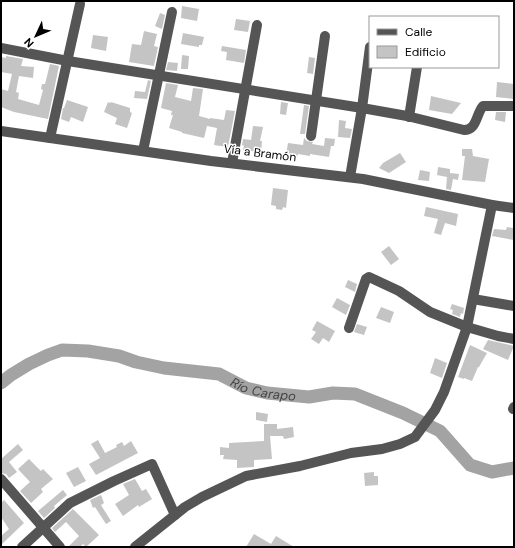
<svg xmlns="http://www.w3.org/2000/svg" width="515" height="548" font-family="'DM Sans',sans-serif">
<rect width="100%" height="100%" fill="#fff"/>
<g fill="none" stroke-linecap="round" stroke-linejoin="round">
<!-- river -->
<path stroke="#a3a3a3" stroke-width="13" id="s1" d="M1 383 11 375 29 364 48 355 62 350 88 351 119 356 136 362 164 368 219 374 246 388 267 393 309 397 333 393 355 394 403 413 440 431 470 465 492 472 514 468"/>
</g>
<!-- building -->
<g fill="#c4c4c4">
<polygon points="182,6 199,9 197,21 181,18"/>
<polygon points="160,13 165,15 162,29 155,26"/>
<polygon points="236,19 250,21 248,32 234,30"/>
<polygon points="144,31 157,34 154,46 158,47 154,66 129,62 132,44 141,45"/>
<polygon points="183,33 204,37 202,45 199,45 199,47 181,44"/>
<polygon points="93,35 108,37 106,51 91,48"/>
<polygon points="222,46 246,50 244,63 226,60 227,52 221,51"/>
<polygon points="182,55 189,56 188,69 181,69"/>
<polygon points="6,56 23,59 21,66 34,67 33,78 19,76 16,92 19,93 18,99 39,105 43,90 41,89 42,84 45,84 50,64 59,66 48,119 14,112 1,107 1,89 8,91 12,74 1,72 1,57 6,58"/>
<polygon points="309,57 315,58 313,74 307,73"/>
<polygon points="168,62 178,63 177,71 166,70"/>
<polygon points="148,80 151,81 147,99 134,98 135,91 145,92"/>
<polygon points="497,82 514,84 514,99 496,97"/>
<polygon points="166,83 178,85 175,97 191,101 193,88 203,89 199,116 210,119 210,118 224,120 226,110 235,111 228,147 214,145 217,128 207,126 204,138 182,133 182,132 169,128 173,115 171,115 172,111 161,108"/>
<polygon points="431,96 461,103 452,114 429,110"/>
<polygon points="67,100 88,107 83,122 71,117 69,122 61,119 63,108 64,108"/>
<polygon points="108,102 110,103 111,102 130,108 130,112 132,113 127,128 115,124 117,118 104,112"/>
<polygon points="281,102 288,103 286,115 280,114"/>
<polygon points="304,105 309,106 305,134 300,134"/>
<polygon points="496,112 506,112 505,122 495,120"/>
<polygon points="339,120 346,121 345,128 352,129 350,138 338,137"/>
<polygon points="253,126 263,127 260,141 262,141 261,152 243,150 244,146 242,145 243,139 251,140"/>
<polygon points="304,138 307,141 313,142 312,144 324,146 325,138 335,139 334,146 331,146 329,157 310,154 310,156 298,154 297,157 286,155 288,143 303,145"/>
<polygon points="462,149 472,149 473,156 489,159 485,182 462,180 465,156 462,156"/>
<polygon points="400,153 406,162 389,173 379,168 383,163"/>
<polygon points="438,167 450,169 450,173 459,174 458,180 453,179 451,190 446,189 447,177 437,175"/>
<polygon points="420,170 430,172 429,181 418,180"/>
<polygon points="273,188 288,190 286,208 283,207 282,210 276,209 276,206 271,205"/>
<polygon points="426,207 458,214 456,226 445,223 441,235 434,233 438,219 424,216"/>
<polygon points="507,227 514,228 514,240 492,236 494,229 506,230"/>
<polygon points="389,246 399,259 391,265 381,252"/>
<polygon points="348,280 357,284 355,292 345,287"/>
<polygon points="337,298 350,305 346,315 332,307"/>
<polygon points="452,304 464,308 463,314 461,313 460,317 452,314 453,310 450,309"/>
<polygon points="381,307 394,312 390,323 376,318"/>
<polygon points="317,321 335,331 329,342 323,338 319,344 311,339 316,332 312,330"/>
<polygon points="357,324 367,327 364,335 354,332"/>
<polygon points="488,340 514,346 508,360 483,349"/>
<polygon points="470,345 487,353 479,367 478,367 472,381 464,378 464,379 458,377"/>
<polygon points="435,358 447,363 442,378 430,373"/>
<polygon points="256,412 268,414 267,422 256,420"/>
<polygon points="264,424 277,424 277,429 293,427 294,437 284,439 283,436 270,436 272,459 254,460 254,467 237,468 237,460 223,459 224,455 220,455 220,447 229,448 229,443 264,441"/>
<polygon points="98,440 105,453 117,447 116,445 122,442 124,446 131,441 138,453 96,475 89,464 100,458 91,444"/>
<polygon points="18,444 23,450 9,462 17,472 9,478 6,474 1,473 1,459"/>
<polygon points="29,459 41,471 43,469 53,479 41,489 43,492 31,503 20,491 30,482 18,469"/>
<polygon points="78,467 86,481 74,487 66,473"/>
<polygon points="374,472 374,476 378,476 378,485 365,486 364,473"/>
<polygon points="135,479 142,491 146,489 152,499 139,507 138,505 123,516 115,504 129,495 123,484"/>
<polygon points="63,490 67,495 54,506 55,508 44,518 38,511"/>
<polygon points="101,495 104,503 101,505 111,521 106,524 95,507 93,508 90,500"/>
<polygon points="4,500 24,523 1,545 1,536 9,529 1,517 1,503"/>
<polygon points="73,509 99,535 86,547 83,544 80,547 68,547 79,536 66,522 55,532 52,528"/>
<polygon points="254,534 271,544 276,536 294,547 246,547"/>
</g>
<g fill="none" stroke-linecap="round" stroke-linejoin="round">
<!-- minor -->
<g stroke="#555" stroke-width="10">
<path d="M1 48 68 61 362 108 407 116 464 130C477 130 476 114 483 106H514"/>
<polyline points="409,117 417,67"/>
<polyline points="1,131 211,161 363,179 492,205 514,208"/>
<polyline points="311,136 325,36"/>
<polyline points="50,138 80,4"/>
<polyline points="143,151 172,12"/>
<polyline points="232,163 257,25"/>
<polyline points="350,177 362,108 370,47"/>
<polyline points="473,299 514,306"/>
<polyline points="349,328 366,279 369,277 399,291 430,312 467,327 498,336 514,339"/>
<polyline points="513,409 514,407"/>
<polyline points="1,479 60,547"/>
<polyline points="22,547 70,503 114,481 152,464 175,515"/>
<polyline points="135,547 185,507 202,497 246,476 300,466 351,453 382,449 400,444 415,437 435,410 444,392 467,327 492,205"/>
</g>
</g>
<g text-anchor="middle" stroke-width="3" stroke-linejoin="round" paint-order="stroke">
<!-- street labels -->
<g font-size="12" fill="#000" stroke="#fff">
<text transform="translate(260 153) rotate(7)" y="4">Vía a Bramón</text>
</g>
<!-- water labels -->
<g font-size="13" font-style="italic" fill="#444" stroke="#fff">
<text dy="5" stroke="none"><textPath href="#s1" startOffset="277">Río Carapo</textPath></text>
</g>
</g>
<!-- border -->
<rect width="515" height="548" fill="none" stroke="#000000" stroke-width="4"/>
<!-- legend -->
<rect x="369" y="16" width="130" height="52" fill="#ffffff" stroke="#999999"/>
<rect x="377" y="29" width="20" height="6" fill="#555555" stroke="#999999"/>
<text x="405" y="36" font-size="12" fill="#000000">Calle</text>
<rect x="377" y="46" width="20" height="12" fill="#c4c4c4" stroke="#999999"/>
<text x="405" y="56" font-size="12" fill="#000000">Edificio</text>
<!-- north arrow -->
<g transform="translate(36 36) rotate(226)" stroke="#ffffff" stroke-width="3" paint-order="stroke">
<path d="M0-3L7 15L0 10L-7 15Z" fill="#000000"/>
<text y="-6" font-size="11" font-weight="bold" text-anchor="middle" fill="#000000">N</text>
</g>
</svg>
